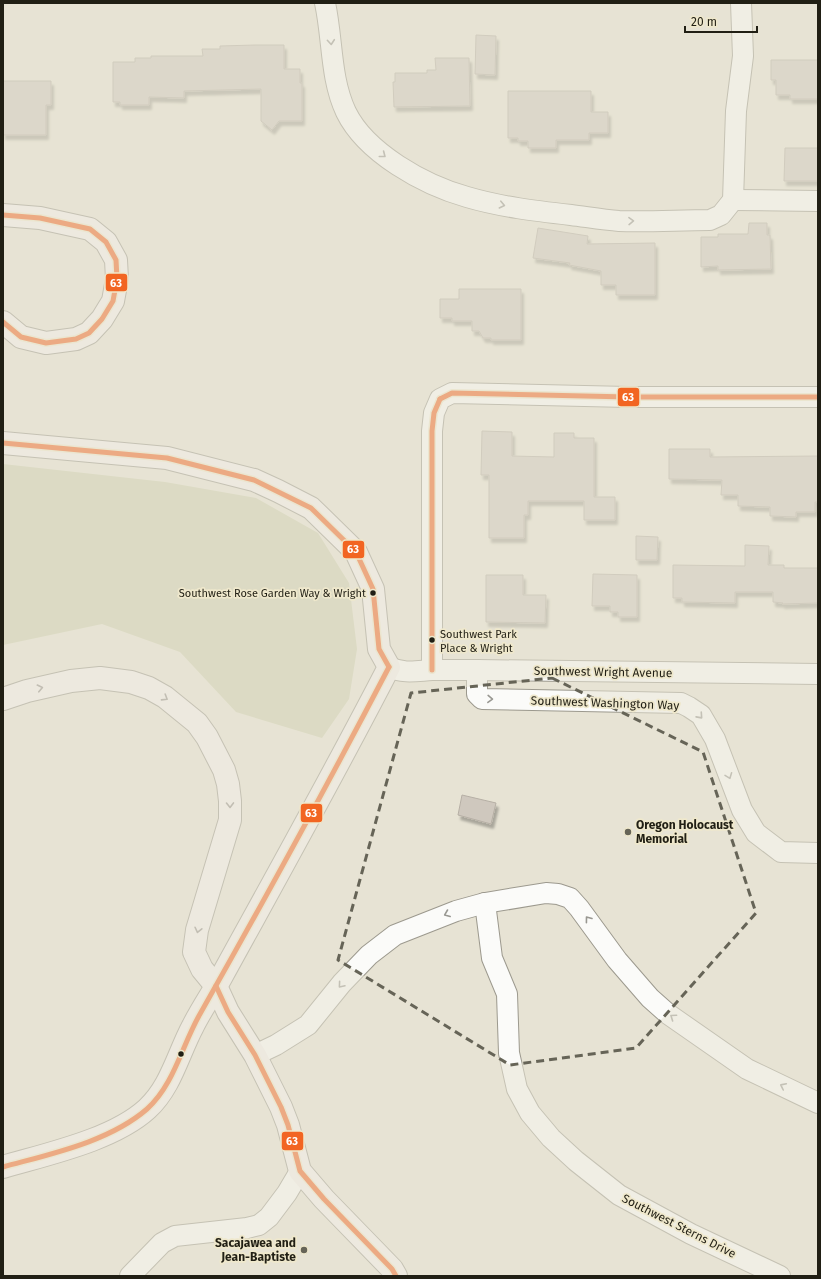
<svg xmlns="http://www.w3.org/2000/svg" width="821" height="1279" font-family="'Fira Sans',sans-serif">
<defs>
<filter id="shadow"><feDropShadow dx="2.5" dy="4.5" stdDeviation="1" flood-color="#0004"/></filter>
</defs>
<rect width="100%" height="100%" fill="#e7e3d4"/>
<!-- green -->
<polygon fill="#cecfb1" points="3,464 165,482 256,498 318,533 349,583 357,649 349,699 322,738 236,712 180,652 102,624 3,645"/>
<!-- building -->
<g fill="#cfc8be" stroke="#b6afa5" filter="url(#shadow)">
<polygon points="476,35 496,36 495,75 475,74"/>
<polygon points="255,45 284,45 284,69 300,69 300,83 302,83 302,121 279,121 272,130 261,121 261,89 184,91 184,98 149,97 149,105 120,105 120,102 113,102 113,62 135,62 135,58 151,58 151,56 203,56 202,49 220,49 220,46"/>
<polygon points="435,58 469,58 470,106 394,107 393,82 395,82 395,73 427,73 427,70 436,70"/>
<polygon points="771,60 818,60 818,99 790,99 790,95 776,95 776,80 771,80"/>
<polygon points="3,81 51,81 51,105 46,105 46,135 3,135"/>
<polygon points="508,91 591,91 591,112 608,112 608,133 589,133 589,140 556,140 556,148 528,148 528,141 518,141 518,138 508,138"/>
<polygon points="785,148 818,148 818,181 784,181"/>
<polygon points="749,223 767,223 767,235 770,235 771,269 718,270 718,266 701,267 701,237 718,237 718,234 748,234"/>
<polygon points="538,228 588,236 587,244 655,243 655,295 616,295 616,285 601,285 601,271 569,265 570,263 533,258"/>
<polygon points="459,289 521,289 521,340 491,340 491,338 483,338 479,331 472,331 472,321 452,321 452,318 440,318 440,299 459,299"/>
<polygon points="482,431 512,432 512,456 554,457 554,433 574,433 574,438 594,438 594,497 615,497 615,520 584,520 584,501 528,501 528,515 524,515 524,538 489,538 489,475 481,475"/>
<polygon points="669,449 710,449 710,457 818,456 818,502 815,502 815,512 796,512 796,517 770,516 770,507 738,506 738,495 721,495 722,480 669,479"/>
<polygon points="636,536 658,537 657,560 636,560"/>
<polygon points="745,545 769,546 768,565 784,565 784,568 818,568 818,603 782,604 783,603 773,602 773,592 735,592 735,603 682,602 682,598 673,598 673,565 745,566"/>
<polygon points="593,574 637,575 637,617 618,617 618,612 610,612 610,606 592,606"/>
<polygon points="486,575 523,575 523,595 546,595 545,623 486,622"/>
<polygon points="462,795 496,803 491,824 458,815"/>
</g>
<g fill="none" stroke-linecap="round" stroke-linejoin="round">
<!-- street casing -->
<g stroke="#9c998e" stroke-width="22">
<g id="street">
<path d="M325 3C333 40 330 78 346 112 366 153 424 185 467 197 501 207 536 211 571 215 587 217 603 220 619 221 649 222 680 220 710 220L721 215 733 200 736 111 743 56 741 3"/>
<polyline points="733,200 818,201"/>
<path d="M389 667C404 674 416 671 432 670 447 670 462 670 477 670L818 674"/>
<polyline points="432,670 432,431 434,413 440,399 452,393 628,397 818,397"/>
<polyline points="477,670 477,694 482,699 681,703 689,707 701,715 715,739 742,810 756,833 781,852 818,853"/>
<polyline points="485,903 492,958 507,994 509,1053 517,1089 530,1113 551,1138 576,1161 619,1195 691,1234 780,1276"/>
<polyline points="255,1055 276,1045 308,1025 342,983 369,955 395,935 456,911 485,903 546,893 558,894 570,898 579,908 617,960 650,998 668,1014 747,1069 818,1103"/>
<polyline points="130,1276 162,1243 175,1236 247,1228 259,1225 269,1217 287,1193 300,1171"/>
</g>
</g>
<!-- secondary casing -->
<g stroke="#9c998e" stroke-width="24">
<g id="secondary">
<polyline points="3,215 40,218 90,229 106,242 116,260 117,279 113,301 102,319 89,333 76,339 46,343 21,337 3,322"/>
<path d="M3 443 167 458 254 480 278 491 311 508 356 552 373 589 379 649 389 667C336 770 279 872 223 974 214 991 202 1008 193 1026 178 1054 171 1087 147 1109 113 1140 47 1154 3 1167"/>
<polyline points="3,699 27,691 71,681 100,678 131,682 149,688 165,697 197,723 207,737 224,770 228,784 230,801 230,820 197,930 194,952 202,969 216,986 228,1012 255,1055 281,1107 288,1125 300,1171 324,1199 392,1269 396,1276"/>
</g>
</g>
<!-- street -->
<use href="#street" stroke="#fbfbf9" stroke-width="20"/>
<!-- secondary -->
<use href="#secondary" stroke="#f4efee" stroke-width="22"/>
<!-- bus-1 casing -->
<g stroke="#efe8cc" stroke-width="8">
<g id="bus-1">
<polyline points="3,215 40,218 90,229 106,242 116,260 117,279 113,301 102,319 89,333 76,339 46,343 21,337 3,322"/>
<polyline points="440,399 452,393 628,397 818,397"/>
<polyline points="3,443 167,458 254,480 311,508 356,552 373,589 379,649 389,667"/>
<polyline points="432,670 432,431 434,413 440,399"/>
<polyline points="216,986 228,1012 255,1055 281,1107 288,1125 300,1171 324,1199 392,1269 396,1276"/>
<path d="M3 1167C50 1154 109 1142 147 1109 174 1085 182 1045 200 1014 265 899 328 784 389 667"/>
</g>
</g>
<!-- bus-1 -->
<use href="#bus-1" stroke="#f26522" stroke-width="5"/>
</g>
<!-- one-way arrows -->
<defs><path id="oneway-chevron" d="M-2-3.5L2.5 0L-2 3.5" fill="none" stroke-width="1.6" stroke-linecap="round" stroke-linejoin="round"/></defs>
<g stroke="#999892">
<use href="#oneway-chevron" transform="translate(331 42) rotate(85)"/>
<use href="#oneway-chevron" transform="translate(383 155) rotate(38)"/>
<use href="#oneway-chevron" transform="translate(502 205) rotate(13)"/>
<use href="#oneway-chevron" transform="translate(631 221) rotate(-1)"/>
<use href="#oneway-chevron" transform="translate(490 699) rotate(2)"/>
<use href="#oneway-chevron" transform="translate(700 716) rotate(48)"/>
<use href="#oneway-chevron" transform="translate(729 776) rotate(69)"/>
<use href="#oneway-chevron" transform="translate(447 914) rotate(158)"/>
<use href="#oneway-chevron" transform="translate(588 919) rotate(-127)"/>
<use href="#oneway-chevron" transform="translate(341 985) rotate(130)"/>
<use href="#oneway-chevron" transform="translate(673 1017) rotate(-145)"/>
<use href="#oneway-chevron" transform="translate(783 1086) rotate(-154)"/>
</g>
<g stroke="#95918c">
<use href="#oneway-chevron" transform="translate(40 688) rotate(-13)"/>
<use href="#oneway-chevron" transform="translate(165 698) rotate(32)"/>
<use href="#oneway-chevron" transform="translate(230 805) rotate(89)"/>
<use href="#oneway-chevron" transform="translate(198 930) rotate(103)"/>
</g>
<!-- marked area -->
<path d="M0 0H821V1279H0ZM552 678 703 752 756 913 636 1048 510 1065 338 960 411 693Z" fill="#e7e3d4" fill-opacity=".55" fill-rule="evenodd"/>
<path fill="none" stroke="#666457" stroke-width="3" stroke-dasharray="8 5" stroke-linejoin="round" d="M552 678 703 752 756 913 636 1048 510 1065 338 960 411 693Z"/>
<!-- markers -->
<g fill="#211f14" stroke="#efe8cc" stroke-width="1.5">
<circle cx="373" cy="593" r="3.5"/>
<circle cx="432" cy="640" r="3.5"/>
<circle cx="181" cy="1054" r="3.5"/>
</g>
<g fill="#666457" stroke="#efe8cc" stroke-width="1.5">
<circle cx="628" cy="832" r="4"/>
<circle cx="304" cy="1250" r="4"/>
</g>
<g text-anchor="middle" stroke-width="3.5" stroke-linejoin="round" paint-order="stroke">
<!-- bus labels -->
<g font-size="11" fill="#211f14" stroke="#efe8cc" text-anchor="end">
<text x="366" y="597">Southwest Rose Garden Way &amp; Wright</text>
<text x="440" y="638" text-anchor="start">Southwest Park<tspan x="440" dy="14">Place &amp; Wright</tspan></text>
</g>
<!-- street labels -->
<g font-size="12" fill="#211f14" stroke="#efe8cc">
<text transform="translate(603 672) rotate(1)" y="4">Southwest Wright Avenue</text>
<text transform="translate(605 703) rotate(2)" y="4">Southwest Washington Way</text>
<text transform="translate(679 1226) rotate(27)" y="4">Southwest Sterns Drive</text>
</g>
<!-- poi labels -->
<g font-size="12" font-weight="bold" fill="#211f14" stroke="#efe8cc" text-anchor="start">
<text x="636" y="829">Oregon Holocaust<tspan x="636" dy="14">Memorial</tspan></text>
<text x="296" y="1247" text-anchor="end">Sacajawea and<tspan x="296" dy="14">Jean-Baptiste</tspan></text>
</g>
</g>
<g stroke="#efe8cc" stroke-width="1.5">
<rect x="105" y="273" width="23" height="19" rx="4" fill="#f26522"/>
<rect x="617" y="387" width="23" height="20" rx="4" fill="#f26522"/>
<rect x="342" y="540" width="23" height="19" rx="4" fill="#f26522"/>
<rect x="300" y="803" width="23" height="20" rx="4" fill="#f26522"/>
<rect x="281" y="1131" width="23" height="20" rx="4" fill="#f26522"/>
</g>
<g font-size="11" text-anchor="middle" font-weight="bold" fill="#fff">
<text x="116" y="287">63</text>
<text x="628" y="401">63</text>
<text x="353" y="553">63</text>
<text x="311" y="817">63</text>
<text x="292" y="1145">63</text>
</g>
<!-- border -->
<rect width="821" height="1279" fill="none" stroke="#211f14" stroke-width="8"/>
<!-- scale -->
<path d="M685 26v6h72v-6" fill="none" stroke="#211f14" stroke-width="2"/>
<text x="691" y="26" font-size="12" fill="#211f14" stroke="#efe8cc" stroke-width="3" paint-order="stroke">20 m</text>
</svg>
